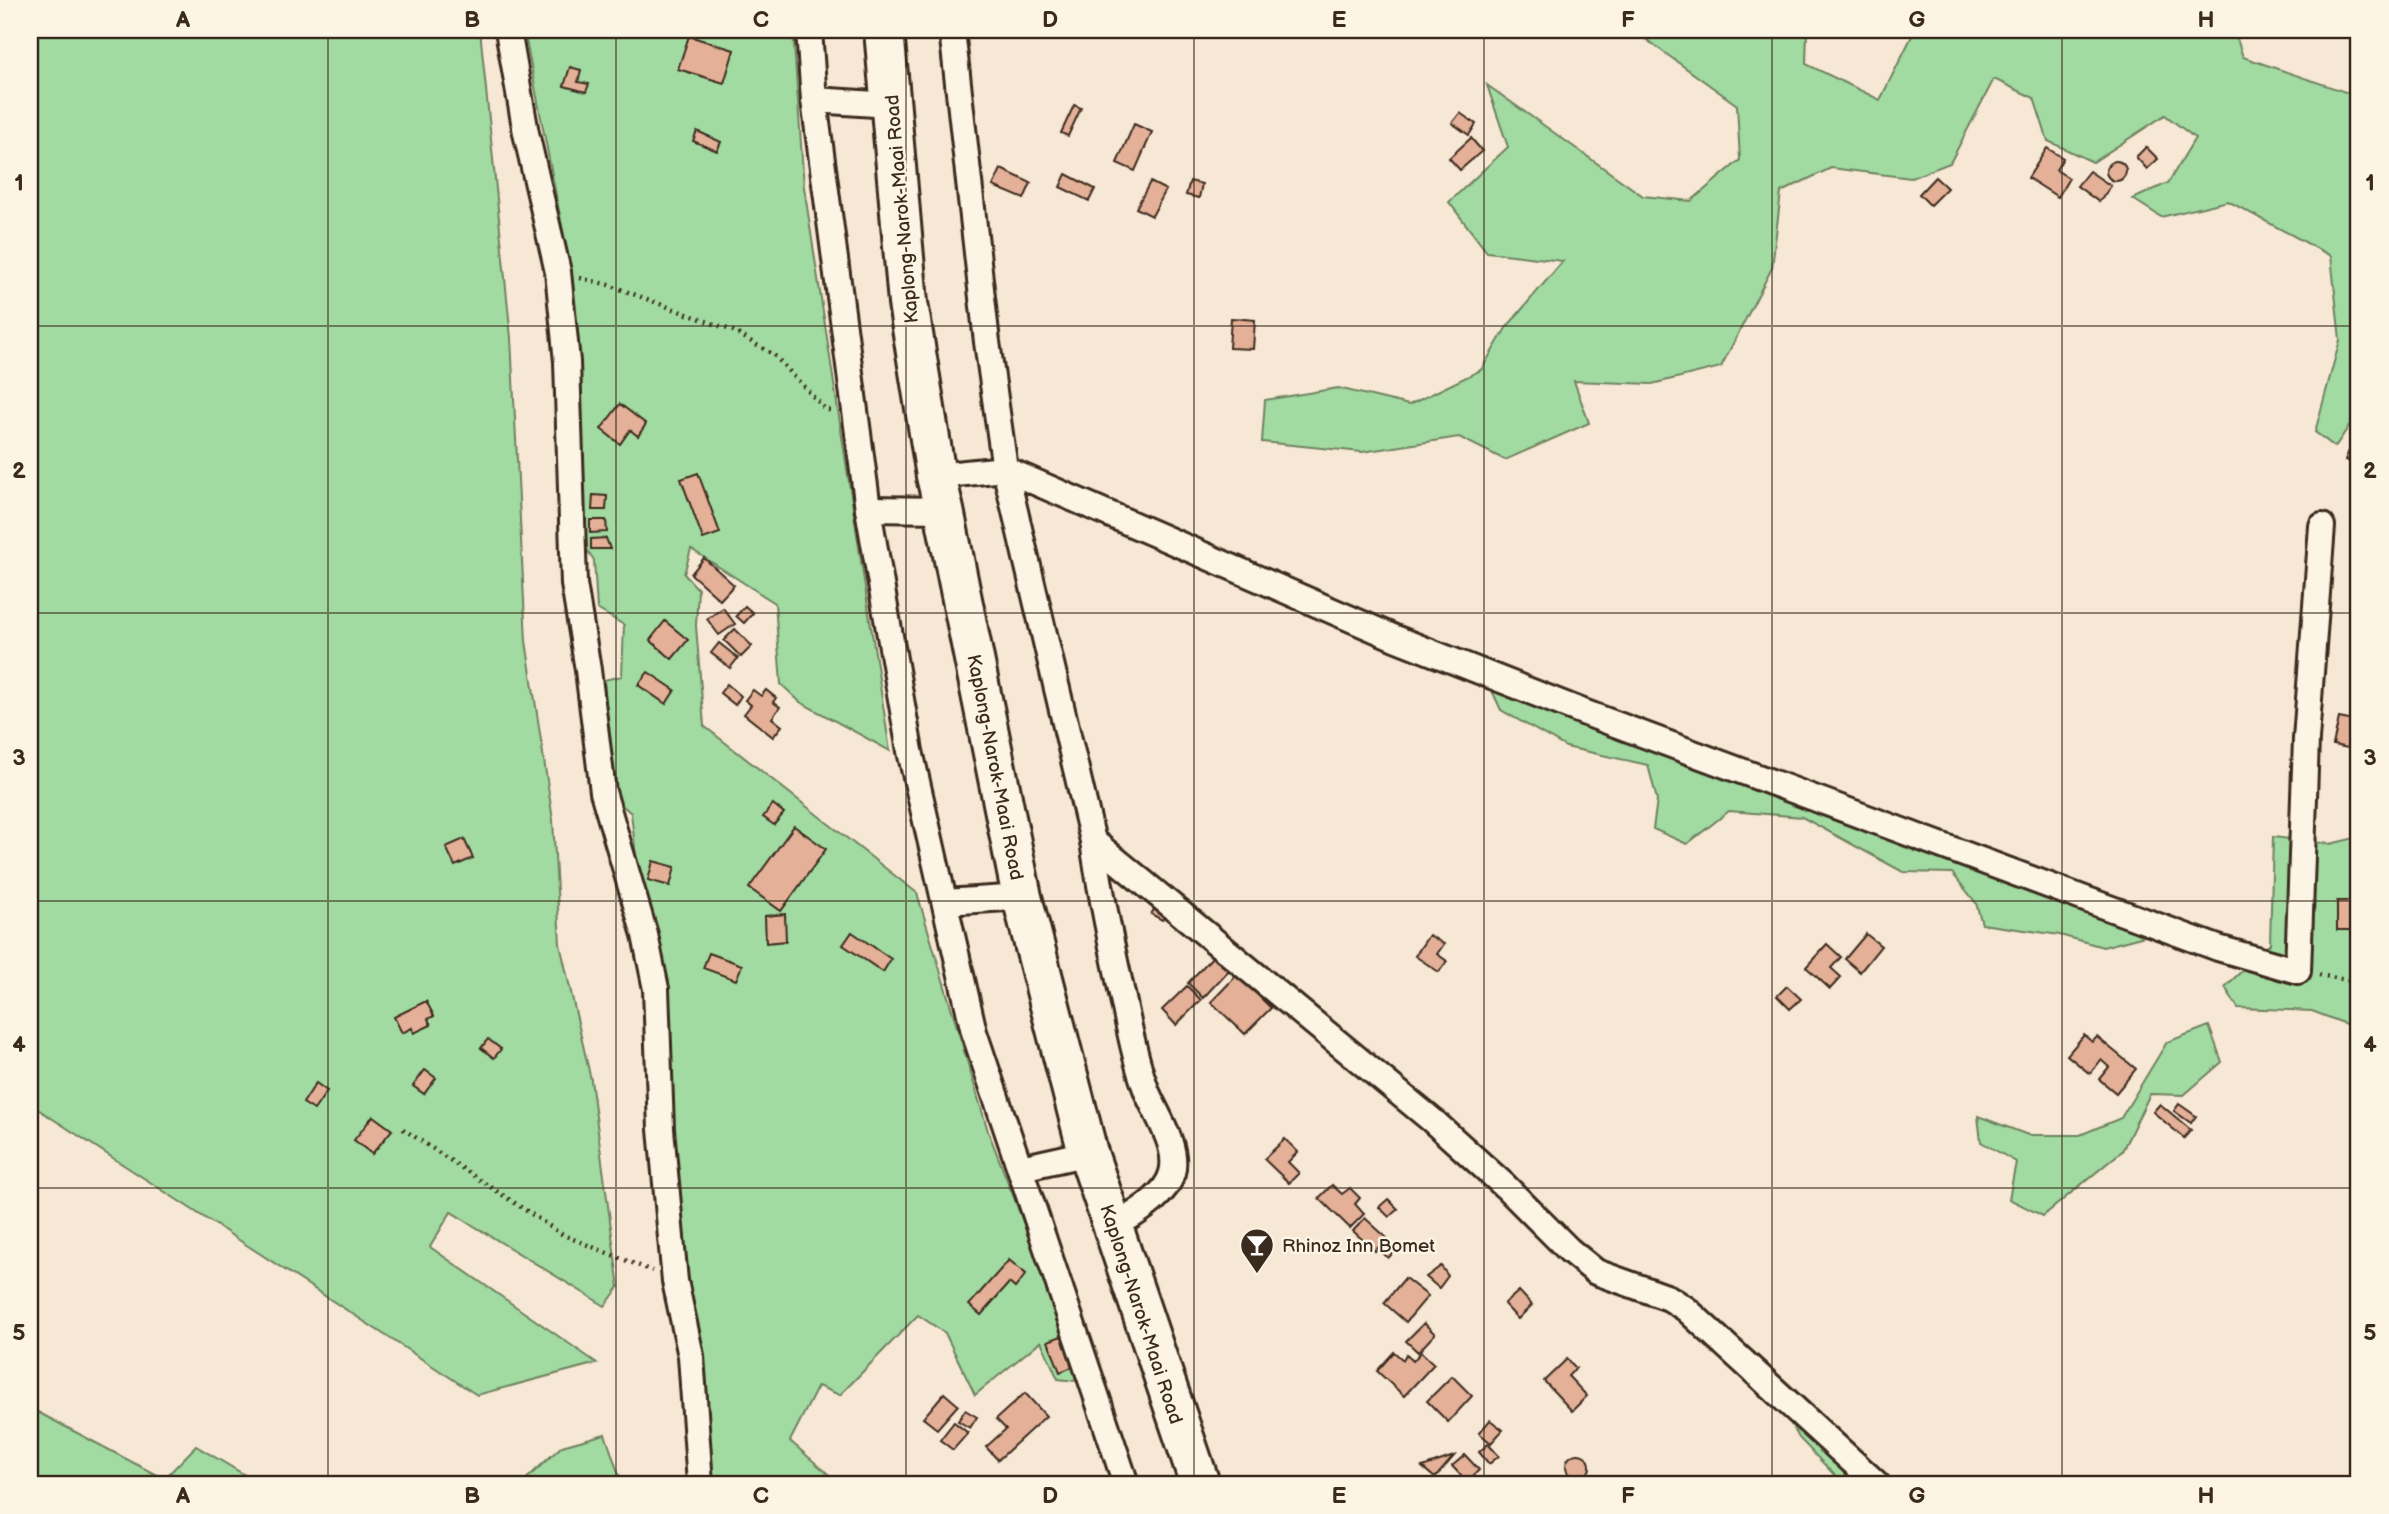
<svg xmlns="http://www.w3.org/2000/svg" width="2389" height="1514" font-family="'Balsamiq Sans',sans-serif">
<rect width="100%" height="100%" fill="#f7e7d5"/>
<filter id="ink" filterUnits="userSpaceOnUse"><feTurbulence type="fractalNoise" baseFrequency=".0143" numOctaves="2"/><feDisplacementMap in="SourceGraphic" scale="14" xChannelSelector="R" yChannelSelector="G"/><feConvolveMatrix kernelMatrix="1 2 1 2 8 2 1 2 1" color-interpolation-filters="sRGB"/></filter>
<g filter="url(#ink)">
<!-- green -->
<g fill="#a1dba1" stroke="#6e8260" stroke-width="2">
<polygon points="30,30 480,30 511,338 526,641 553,820 560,944 591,1080 619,1287 605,1306 451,1212 430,1247 597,1363 477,1395 30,1104"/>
<polygon points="524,30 793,30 804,187 890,751 800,702 781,684 775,603 691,549 684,574 698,589 696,626 704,726 917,893 988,1131 1079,1365 1075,1381 1058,1379 1041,1341 975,1395 945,1333 918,1315 840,1395 818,1386 790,1441 834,1479 836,1484 711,1484 702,1372 673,1172 631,813 614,798 604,680 622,676 624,625 597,609 594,560 585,547 573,283"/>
<polygon points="1633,30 1807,30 1806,64 1880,100 1915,30 2234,30 2243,57 2357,96 2359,95 2359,411 2335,447 2315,432 2340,340 2331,256 2228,201 2161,217 2133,199 2168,183 2195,138 2165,115 2093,162 2048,141 2034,98 1994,79 1950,163 1911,178 1831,168 1781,192 1772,268 1721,367 1652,384 1574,381 1589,423 1505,460 1459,437 1362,452 1262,442 1265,400 1338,388 1409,405 1481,370 1506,328 1563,261 1487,252 1449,202 1508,147 1487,85 1643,196 1691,201 1740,160 1737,105"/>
<polygon points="1489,684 2156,933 2103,947 2060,935 1982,924 1976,903 1952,873 1903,872 1802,817 1729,811 1687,844 1653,829 1657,800 1648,765 1566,747 1501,710"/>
<polygon points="2273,837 2330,844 2359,837 2359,1029 2312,1011 2238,1008 2225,987 2270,944"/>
<polygon points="2209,1026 2222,1062 2184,1095 2150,1094 2122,1151 2043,1216 2009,1199 2016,1162 1981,1142 1978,1116 2028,1135 2080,1135 2121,1118 2167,1042"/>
<polygon points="1776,1397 1871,1484 1843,1484 1799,1438"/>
<polygon points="30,1408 164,1479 196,1446 260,1484 30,1484"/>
<polygon points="605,1434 622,1484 521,1484 562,1446"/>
</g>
<!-- building -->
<g fill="#e4b097" stroke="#3b2a1e" stroke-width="2">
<polygon points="689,36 734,50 724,83 678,69"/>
<polygon points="570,67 581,70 578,82 589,84 586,92 564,86"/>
<polygon points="1074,105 1081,108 1068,136 1061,133"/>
<polygon points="1460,113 1476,124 1469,135 1452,123"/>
<polygon points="1134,124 1152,132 1135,171 1117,163"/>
<polygon points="697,131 721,142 717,151 693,141"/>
<polygon points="1471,138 1482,151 1460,170 1449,158"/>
<polygon points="2146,147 2158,159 2147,169 2136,157"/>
<polygon points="2047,148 2063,158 2056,170 2069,178 2058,197 2028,178"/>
<circle cx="2116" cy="171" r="10"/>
<polygon points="1001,169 1031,183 1024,199 993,186"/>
<polygon points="2089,171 2111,186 2099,202 2077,186"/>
<polygon points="1066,174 1095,189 1089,201 1060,187"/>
<polygon points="1935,177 1947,188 1930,205 1919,194"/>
<polygon points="1190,181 1202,184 1199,198 1186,195"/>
<polygon points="1150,182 1166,190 1152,216 1136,208"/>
<polygon points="1231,318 1255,320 1253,349 1229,348"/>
<polygon points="620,404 646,424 638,436 630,430 620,444 601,429"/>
<polygon points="2359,428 2359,466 2345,460"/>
<polygon points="698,473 720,533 703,539 681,479"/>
<polygon points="593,495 607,496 606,510 592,510"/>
<polygon points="590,520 606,520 607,532 590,533"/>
<polygon points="606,538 610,549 591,549 591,539"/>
<polygon points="704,558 734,585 720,600 691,574"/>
<polygon points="745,606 753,613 744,623 736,616"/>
<polygon points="723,608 735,624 719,635 707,619"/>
<polygon points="665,621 688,640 672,659 650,640"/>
<polygon points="735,629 752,646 741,657 724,640"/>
<polygon points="719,643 738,658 730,668 711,653"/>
<polygon points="648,672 675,690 666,704 638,685"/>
<polygon points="727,684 741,696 735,705 720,693"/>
<polygon points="753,690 761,696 766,690 776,698 773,702 780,707 772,718 782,726 773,737 744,714 751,705 745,700"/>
<polygon points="2339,718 2359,722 2359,740 2353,739 2353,749 2333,745"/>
<polygon points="773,804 784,813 774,825 763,817"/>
<polygon points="794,826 826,849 781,911 749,888"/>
<polygon points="464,839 473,858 455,866 446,847"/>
<polygon points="653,861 675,867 670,886 648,880"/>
<polygon points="2337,901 2359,901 2358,930 2337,930"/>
<polygon points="1156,907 1166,914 1162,920 1151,914"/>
<polygon points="785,914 786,941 766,943 765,916"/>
<polygon points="852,932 891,959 883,972 843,945"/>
<polygon points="1866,934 1881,946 1860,972 1845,959"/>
<polygon points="1429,935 1444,944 1437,954 1447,961 1439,972 1415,956"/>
<polygon points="1827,944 1841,957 1831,968 1841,977 1830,989 1806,967"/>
<polygon points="709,953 742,965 736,980 703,968"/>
<polygon points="1214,955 1229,970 1203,998 1188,983"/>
<polygon points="1237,975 1271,1008 1245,1034 1211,1002"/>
<polygon points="1187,986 1201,1000 1176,1025 1162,1010"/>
<polygon points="1787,986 1801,999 1790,1009 1777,996"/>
<polygon points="426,1001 434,1016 428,1019 431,1025 414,1033 412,1028 402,1033 394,1017"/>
<polygon points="2084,1035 2092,1042 2097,1037 2136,1069 2116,1093 2099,1079 2109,1067 2101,1060 2090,1074 2067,1055"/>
<polygon points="488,1039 501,1049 494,1058 481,1048"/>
<polygon points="425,1070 436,1078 424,1094 413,1086"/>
<polygon points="316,1083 327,1091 314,1110 303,1103"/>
<polygon points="2160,1104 2191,1130 2184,1138 2153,1112"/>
<polygon points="2179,1104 2196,1116 2191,1123 2174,1111"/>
<polygon points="373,1116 392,1130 372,1154 354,1140"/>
<polygon points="1285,1139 1298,1152 1288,1162 1299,1173 1289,1183 1264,1159"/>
<polygon points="1332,1185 1342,1194 1350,1188 1360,1198 1355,1204 1364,1214 1350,1228 1319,1198"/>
<polygon points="1388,1199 1398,1209 1389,1217 1379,1207"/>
<polygon points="1365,1218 1387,1238 1375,1251 1353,1231"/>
<polygon points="1388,1241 1397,1249 1388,1258 1380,1250"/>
<polygon points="1009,1260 1026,1274 1015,1288 1009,1283 981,1315 969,1305"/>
<polygon points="1441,1266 1448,1276 1439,1288 1426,1277"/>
<polygon points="1405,1278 1428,1296 1406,1322 1384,1303"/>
<polygon points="1519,1291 1532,1305 1518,1319 1504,1304"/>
<polygon points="1424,1323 1435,1334 1418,1352 1406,1341"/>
<polygon points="1064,1335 1075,1366 1060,1372 1048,1341"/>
<polygon points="1394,1352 1403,1360 1406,1354 1413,1361 1421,1352 1434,1364 1404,1396 1377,1371"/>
<polygon points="1567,1359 1576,1368 1568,1376 1587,1396 1572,1411 1544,1381"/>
<polygon points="1452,1376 1472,1396 1448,1422 1427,1401"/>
<polygon points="944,1393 958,1405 937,1429 923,1418"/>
<polygon points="1025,1393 1046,1416 998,1460 986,1447 1006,1429 996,1419"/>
<polygon points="965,1410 977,1417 970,1428 958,1421"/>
<polygon points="1490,1420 1503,1430 1491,1443 1479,1433"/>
<polygon points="954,1422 968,1433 953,1450 940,1440"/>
<polygon points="1488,1444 1499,1456 1489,1464 1479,1452"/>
<circle cx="1578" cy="1466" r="12"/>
<polygon points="1465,1455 1479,1470 1467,1482 1452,1466"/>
<polygon points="1454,1456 1435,1478 1422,1467"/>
</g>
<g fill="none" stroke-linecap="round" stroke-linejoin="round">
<!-- minor casing -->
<g stroke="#3b2a1e" stroke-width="30">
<g id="minor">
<polyline points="508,30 526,133 558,272 567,362 574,584 588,670 603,792 645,935 656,989 661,1129 675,1281 691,1356 700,1484"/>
<polyline points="809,30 814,100 868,509 910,751 974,1032 1126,1484"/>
<path d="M952 30 987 342 1005 469 1093 841C1100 893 1111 943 1122 994 1129 1026 1135 1061 1147 1092 1157 1116 1179 1147 1172 1173 1166 1197 1134 1214 1114 1227"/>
<polyline points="814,100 891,105"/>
<polyline points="936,476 1005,469 1395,638 1583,712 2101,905 2218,948 2298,971 2306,739 2322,526"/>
<polyline points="868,509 944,510"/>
<polyline points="1093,841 1433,1121 1506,1187 1569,1250 1596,1272 1669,1298 1686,1309 1877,1484"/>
<polyline points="945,902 1022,897"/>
<polyline points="1021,1168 1088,1153"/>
</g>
</g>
<!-- trunk casing -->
<g stroke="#3b2a1e" stroke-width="44">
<polyline id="trunk" points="884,30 908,303 936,476 944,510 1022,897 1088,1153 1200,1484"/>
</g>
<!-- path -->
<g stroke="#3b2a1e" stroke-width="4.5" stroke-dasharray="2 5" stroke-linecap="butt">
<polyline points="580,278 609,285 733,331 774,355 825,409 833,411"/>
<polyline points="2319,975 2359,982"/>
<polyline points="403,1129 563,1235 652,1271"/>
</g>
<!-- minor -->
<use href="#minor" stroke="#fcf5e5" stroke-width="24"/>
<!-- trunk -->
<use href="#trunk" stroke="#fcf5e5" stroke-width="38"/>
</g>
</g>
<!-- grid -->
<path fill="none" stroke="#3b2a1e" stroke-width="2" stroke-opacity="0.55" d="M328 30V1484M616 30V1484M906 30V1484M1194 30V1484M1484 30V1484M1772 30V1484M2062 30V1484M30 326H2359M30 613H2359M30 901H2359M30 1188H2359"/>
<!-- icons -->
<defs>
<g id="bar-pin" transform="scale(1.75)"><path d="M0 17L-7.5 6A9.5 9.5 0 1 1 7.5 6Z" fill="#3b2a1e" stroke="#fcf5e5"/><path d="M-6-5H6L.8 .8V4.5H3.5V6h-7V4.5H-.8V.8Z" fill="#fff"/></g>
</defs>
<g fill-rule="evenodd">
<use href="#bar-pin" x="1257" y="1245"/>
</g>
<g text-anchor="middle" stroke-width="5" stroke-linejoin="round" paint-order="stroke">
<!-- street labels -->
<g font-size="19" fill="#3b2a1e" stroke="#fcf5e5">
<text transform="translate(901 209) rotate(-95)" y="7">Kaplong-Narok-Maai Road</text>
<text transform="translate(996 767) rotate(79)" y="7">Kaplong-Narok-Maai Road</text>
<text transform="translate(1142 1314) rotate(72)" y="7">Kaplong-Narok-Maai Road</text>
</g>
<!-- poi labels -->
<g font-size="19" fill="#3b2a1e" stroke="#fcf5e5" text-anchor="start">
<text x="1282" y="1252">Rhinoz Inn Bomet</text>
</g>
</g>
<!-- margin -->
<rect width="2389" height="1514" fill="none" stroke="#fcf5e5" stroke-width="77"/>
<rect x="38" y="38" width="2312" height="1438" fill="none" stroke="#3b2a1e" stroke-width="2.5"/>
<g font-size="23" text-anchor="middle" font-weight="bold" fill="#3b2a1e">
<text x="183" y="27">A</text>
<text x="472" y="27">B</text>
<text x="761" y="27">C</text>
<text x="1050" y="27">D</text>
<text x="1339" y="27">E</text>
<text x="1628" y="27">F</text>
<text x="1917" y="27">G</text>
<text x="2206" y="27">H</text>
<text x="19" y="190">1</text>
<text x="2370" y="190">1</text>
<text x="19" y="478">2</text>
<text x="2370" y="478">2</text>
<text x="19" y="765">3</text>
<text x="2370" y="765">3</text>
<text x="19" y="1052">4</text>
<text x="2370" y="1052">4</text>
<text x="19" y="1340">5</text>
<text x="2370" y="1340">5</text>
<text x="183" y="1503">A</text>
<text x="472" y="1503">B</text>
<text x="761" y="1503">C</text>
<text x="1050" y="1503">D</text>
<text x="1339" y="1503">E</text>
<text x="1628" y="1503">F</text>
<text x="1917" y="1503">G</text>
<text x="2206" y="1503">H</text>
</g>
</svg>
